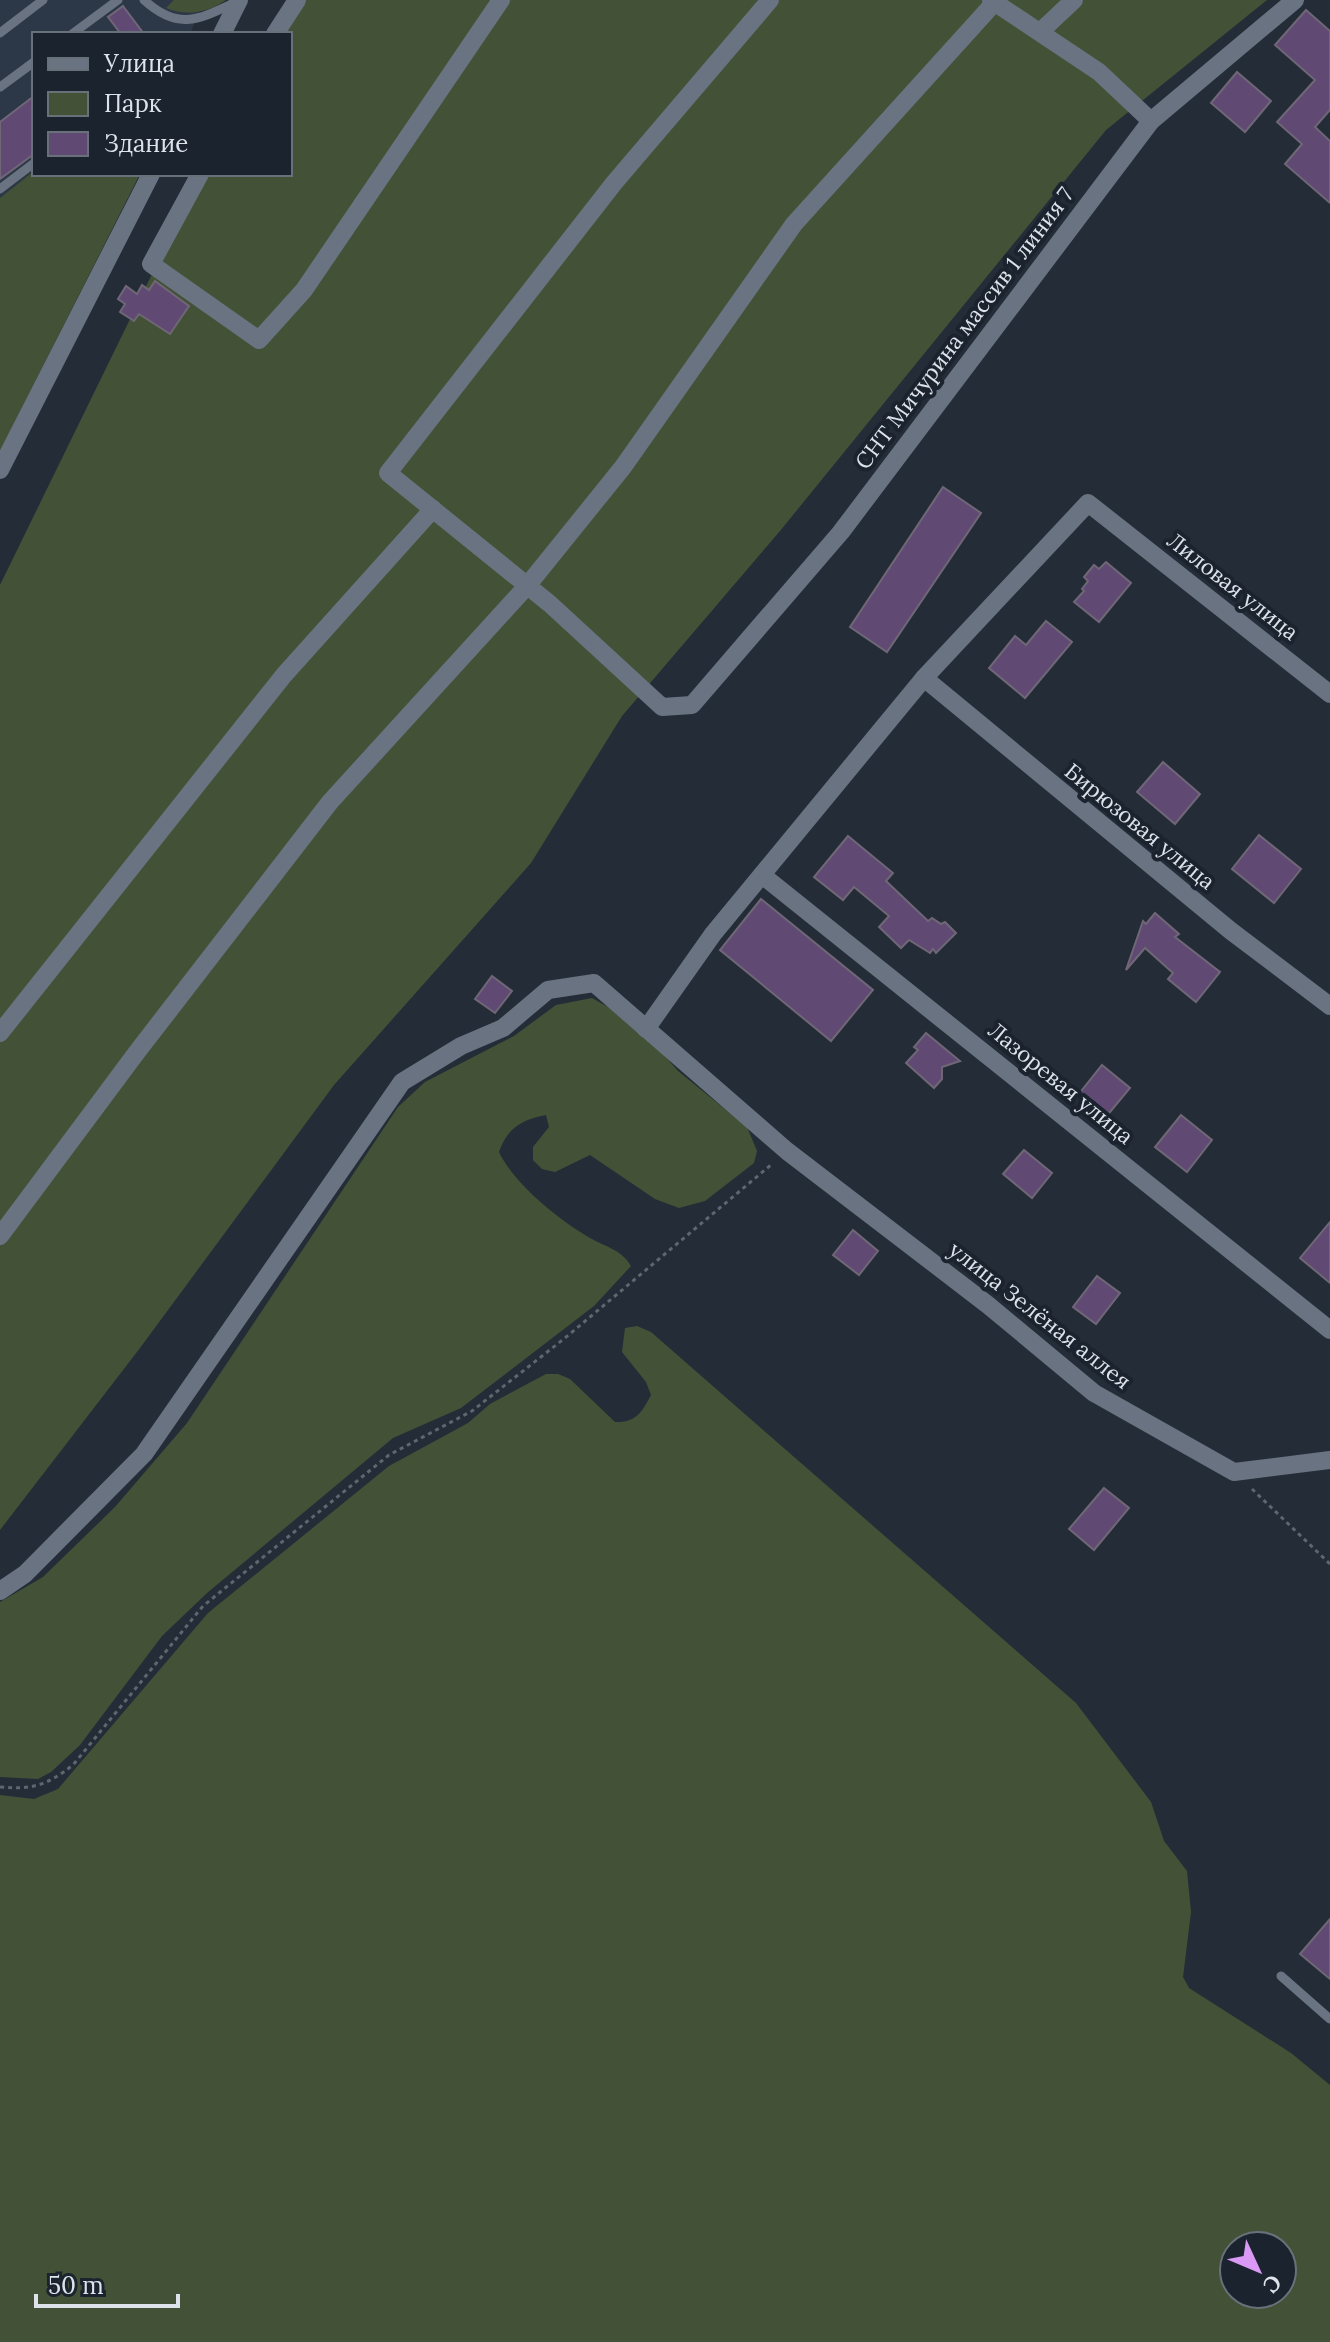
<svg xmlns="http://www.w3.org/2000/svg" width="1330" height="2342" font-family="Lora,serif">
<rect width="100%" height="100%" fill="#242c38"/>
<!-- built -->
<polygon fill="#2c3848" points="0,0 204,0 190,34 34,34 34,171 0,198"/>
<!-- green -->
<g fill="#435237" fill-rule="evenodd">
<path d="M174 0H226C209 12 187 17 166 8Z"/>
<polygon points="286,0 1267,0 1106,130 780,531 622,716 531,863 334,1085 140,1348 0,1530 0,585 201,174 290,174 290,34 270,34"/>
<polygon points="34,171 34,174 140,174 0,451 0,198"/>
<path d="M592 998 636 1023 678 1071 747 1127 757 1151 754 1163 705 1201 679 1208 655 1199 590 1155 555 1172 542 1169 533 1160V1147L549 1127 546 1115C523 1119 507 1128 499 1152 514 1184 560 1221 590 1238 606 1247 622 1250 631 1266L594 1306 461 1408 393 1438 207 1593 162 1636 80 1745 51 1772 38 1779 0 1777V1602L43 1577 115 1507 187 1423 398 1107 425 1082 514 1036 556 1005Z"/>
<path d="M637 1326 651 1332 1076 1703 1151 1802 1164 1841 1187 1871 1191 1912 1183 1977 1189 1988 1291 2053 1330 2085V2342H0V1795L34 1799 58 1789 208 1613 389 1466 468 1423 490 1404 546 1374H558L570 1379 615 1422C636 1423 642 1412 651 1395L646 1382 622 1352 625 1328ZM1234 2246H1282V2294H1234Z"/>
</g>
<!-- building -->
<g fill="#604a74" stroke="#6f6776" stroke-width="2">
<polygon points="123,6 144,34 121,34 108,17"/>
<polygon points="1306,10 1330,31 1330,110 1315,127 1330,141 1330,203 1285,164 1302,144 1277,122 1315,80 1275,45"/>
<polygon points="1237,72 1271,101 1245,132 1211,103"/>
<polygon points="34,96 34,154 0,179 0,122"/>
<polygon points="155,281 189,306 170,334 139,314 134,321 120,312 125,304 118,299 126,286 137,294 142,285 149,290"/>
<polygon points="943,487 981,513 887,652 850,627"/>
<polygon points="1106,562 1131,583 1099,622 1074,602 1084,591 1082,589 1088,581 1084,577 1094,565 1099,569"/>
<polygon points="1046,621 1072,642 1025,698 989,668 1015,636 1026,645"/>
<polygon points="1163,762 1200,794 1175,824 1137,792"/>
<polygon points="1259,835 1301,869 1274,903 1232,869"/>
<polygon points="848,836 893,873 886,881 928,921 932,918 941,924 945,922 956,933 936,953 933,949 930,953 909,940 901,948 879,927 889,916 854,887 843,900 814,877"/>
<polygon points="761,899 873,990 831,1041 720,950"/>
<polygon points="1155,913 1179,934 1175,937 1220,972 1196,1002 1168,979 1173,973 1145,948 1126,970 1143,921 1146,924"/>
<polygon points="492,976 512,991 495,1013 475,999"/>
<polygon points="926,1033 960,1061 942,1067 942,1079 934,1088 906,1063 918,1050 914,1047"/>
<polygon points="1102,1065 1130,1088 1105,1118 1078,1095"/>
<polygon points="1181,1115 1212,1140 1187,1172 1155,1147"/>
<polygon points="1024,1150 1052,1173 1032,1198 1003,1174"/>
<polygon points="1330,1222 1330,1283 1300,1258"/>
<polygon points="853,1230 878,1251 859,1275 833,1255"/>
<polygon points="1097,1276 1120,1293 1096,1324 1073,1307"/>
<polygon points="1104,1488 1129,1508 1094,1550 1069,1529"/>
<polygon points="1330,1919 1330,1979 1300,1954"/>
</g>
<g fill="none" stroke-linecap="round" stroke-linejoin="round">
<!-- path -->
<g stroke="#5f6670" stroke-width="3" stroke-dasharray="4 4" stroke-linecap="butt">
<polyline points="1252,1489 1330,1564"/>
<path d="M0 1787C33 1790 47 1785 73 1765L203 1606 389 1455 472 1411 565 1338 772 1164"/>
</g>
<!-- service -->
<g stroke="#697381" stroke-width="9">
<path d="M144 0C178 31 198 20 236 2"/>
<polyline points="0,33 43,0"/>
<polyline points="72,34 118,0"/>
<polyline points="0,87 34,62"/>
<polyline points="0,189 34,163"/>
<polyline points="1281,1976 1330,2019"/>
</g>
<!-- minor -->
<g stroke="#697381" stroke-width="18">
<polyline points="770,0 614,183 388,473 550,604 662,707 692,705 841,532 1151,121 1295,0"/>
<polyline points="991,0 1099,72 1151,121"/>
<polyline points="1040,32 1074,0"/>
<polyline points="222,34 239,0"/>
<polyline points="275,34 297,0"/>
<polyline points="200,174 151,264 259,340 304,290 501,0"/>
<polyline points="0,470 151,174"/>
<polyline points="924,678 1231,931 1330,1006"/>
<polyline points="762,875 1330,1330"/>
<polyline points="646,1029 713,934 924,678 1088,503 1330,694"/>
<polyline points="0,1033 284,675 433,509"/>
<polyline points="0,1236 137,1052 330,802 527,586 623,467 794,224 995,2"/>
<polyline points="0,1591 25,1574 144,1454 402,1082 461,1046 503,1028 548,990 594,983 787,1151 988,1305 1094,1393 1234,1472 1330,1460"/>
</g>
</g>
<g text-anchor="middle" stroke-width="8" stroke-linejoin="round" paint-order="stroke">
<!-- street labels -->
<g font-size="22" fill="#dee3eb" stroke="#1a232e">
<text transform="translate(964 328) rotate(-53)" y="8">СНТ Мичурина массив 1 линия 7</text>
<text transform="translate(1233 586) rotate(38)" y="8">Лиловая улица</text>
<text transform="translate(1140 826) rotate(39)" y="8">Бирюзовая улица</text>
<text transform="translate(1061 1083) rotate(39)" y="8">Лазоревая улица</text>
<text transform="translate(1040 1315) rotate(38)" y="8">улица Зелёная аллея</text>
</g>
</g>
<!-- legend -->
<rect x="32" y="32" width="260" height="144" fill="#1a232e" stroke="#68707a" stroke-width="2"/>
<rect x="48" y="58" width="40" height="12" fill="#697381" stroke="#68707a" stroke-width="2"/>
<text x="104" y="72" font-size="24" fill="#dee3eb">Улица</text>
<rect x="48" y="92" width="40" height="24" fill="#435237" stroke="#68707a" stroke-width="2"/>
<text x="104" y="112" font-size="24" fill="#dee3eb">Парк</text>
<rect x="48" y="132" width="40" height="24" fill="#604a74" stroke="#68707a" stroke-width="2"/>
<text x="104" y="152" font-size="24" fill="#dee3eb">Здание</text>
<!-- north arrow -->
<g transform="translate(1258 2270) rotate(134)"><circle r="38" fill="#1a232e" stroke="#68707a" stroke-width="2"/>
<path d="M0-6L14 30L0 20L-14 30Z" fill="#db99f6"/>
<text y="-12" font-size="22" font-weight="bold" text-anchor="middle" fill="#dee3eb">С</text>
</g>
<!-- scale -->
<path d="M36 2294v12h142v-12" fill="none" stroke="#dee3eb" stroke-width="4"/>
<text x="48" y="2294" font-size="24" fill="#dee3eb" stroke="#1a232e" stroke-width="6" paint-order="stroke">50 m</text>
</svg>
